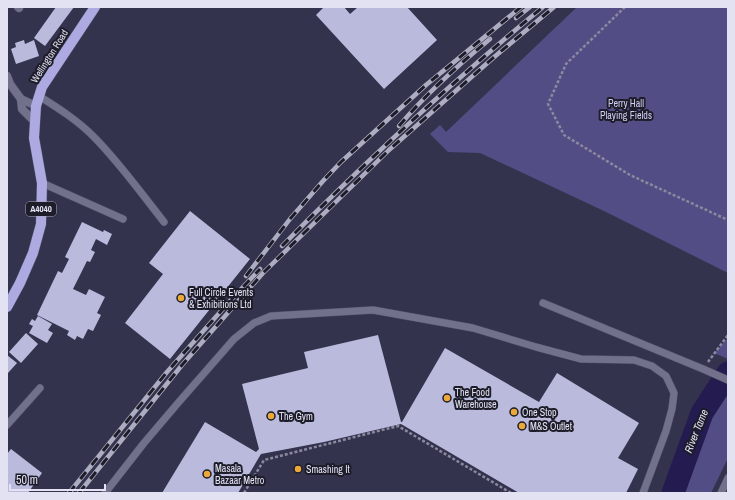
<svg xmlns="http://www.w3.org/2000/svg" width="735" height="500" font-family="'Archivo Narrow',sans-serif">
<rect width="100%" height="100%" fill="#34334e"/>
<!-- green -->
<g fill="#524d84">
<polygon points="577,7 728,7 728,273 604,211 480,153 448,152 430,134 440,125 446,132"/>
<polygon points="728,338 728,359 714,353"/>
<polygon points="727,392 728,392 728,458 711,493 682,493 693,466 708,422"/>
</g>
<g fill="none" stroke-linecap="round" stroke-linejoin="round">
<!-- river -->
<polyline stroke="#241b50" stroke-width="23" points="673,493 702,413 728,373"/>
</g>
<!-- building -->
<g fill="#babadc">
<polygon points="56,7 74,7 45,46 34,38"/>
<polygon points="324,7 344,7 350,14 358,7 407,7 437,40 384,89 316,15"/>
<polygon points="24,40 25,44 34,40 39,56 16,64 11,49 16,47 15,43"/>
<polygon points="190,211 250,259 170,359 125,323 163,274 149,263"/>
<polygon points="82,222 103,232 104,230 112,234 107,245 96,239 91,250 95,252 90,262 87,261 73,289 86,295 89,289 105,297 97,313 101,315 93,331 88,329 83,339 77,336 75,340 67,335 69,331 37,315 58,271 62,273 69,259 65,257"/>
<polygon points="38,316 52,324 48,330 53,333 47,343 29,333 33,326 29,324 32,319 35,321"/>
<polygon points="26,333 38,344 21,363 9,352"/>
<polygon points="378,335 401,422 402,422 445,348 539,402 557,373 639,423 618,458 638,469 626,493 519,493 401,424 324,442 261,454 238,493 162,493 205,422 256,452 259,449 242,384 308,368 304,352"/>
<polygon points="7,355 17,363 8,373 7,372"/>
<polygon points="11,449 42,473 28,493 7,493 7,454"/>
</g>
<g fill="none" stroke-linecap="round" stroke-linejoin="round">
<!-- lane casing -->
<g stroke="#504f68" stroke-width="8">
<g id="lane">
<path d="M39 96C58 108 77 120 93 136 119 162 141 193 164 222"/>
<polyline points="42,183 123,219"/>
<polyline points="543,303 703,369 728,380"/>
<polyline points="7,425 40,388"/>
<polyline points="105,493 144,443 178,403 234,339 254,323 271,316 373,310 473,328 536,347 581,359 634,360 652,366 666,376 674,393 672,409 666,431 643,493"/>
<polyline points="721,493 728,478"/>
</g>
</g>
<!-- street casing -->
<g stroke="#504f68" stroke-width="9">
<g id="street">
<polyline points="18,7 19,8"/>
<polyline points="7,76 10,84 21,99 36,106"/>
<polyline points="21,99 22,109 35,122"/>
</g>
</g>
<!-- primary casing -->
<g stroke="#504f68" stroke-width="11">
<polyline id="primary" points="7,307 20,283 33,253 41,224 42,183 34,138 36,106 42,87 95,7"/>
</g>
<!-- path -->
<g stroke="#8a899f" stroke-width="2.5" stroke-dasharray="3 2" stroke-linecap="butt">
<polyline points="625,7 566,64 548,104 564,135 630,175 728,220"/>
<polyline points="708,362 728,335"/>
<polyline points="244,493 264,460 398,426 511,493"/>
</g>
<!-- lane -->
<use href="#lane" stroke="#72718c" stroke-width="7"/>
<!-- street -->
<use href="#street" stroke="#72718c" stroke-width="8"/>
<!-- primary -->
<use href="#primary" stroke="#acaae1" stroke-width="10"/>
<!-- rail casing -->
<g stroke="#adadc1" stroke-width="4.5">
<g id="rail">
<polyline points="516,18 530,7"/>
<path d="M399 126C426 94 457 66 490 39"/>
<path d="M282 246C365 162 452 82 543 7"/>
<polyline points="246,276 290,219 323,181 341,162 426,85 521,7"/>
<polyline points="69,493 167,372 229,302 260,269"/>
<polyline points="79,493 182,365 263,273 389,150 493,58 554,7"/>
</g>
</g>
<!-- rail -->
<use href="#rail" stroke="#1d1c29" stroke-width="3" stroke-dasharray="9" stroke-linecap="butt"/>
</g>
<!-- markers -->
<g fill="#eba93a" stroke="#1d1c29" stroke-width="1.5">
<circle cx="181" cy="298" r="4"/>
<circle cx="447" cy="398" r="4"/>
<circle cx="514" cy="412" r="4"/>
<circle cx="271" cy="416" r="4"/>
<circle cx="522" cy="426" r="4"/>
<circle cx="298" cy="469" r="4"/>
<circle cx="207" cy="474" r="4"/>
</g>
<g text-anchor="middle" stroke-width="4" stroke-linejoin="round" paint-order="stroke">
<!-- shield labels -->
<rect fill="#1d1c29" stroke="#a7a7b6" stroke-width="1" x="26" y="202" width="30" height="14" rx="3"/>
<g font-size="9" font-weight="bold" fill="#e2e2f3">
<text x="41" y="212">A4040</text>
</g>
<!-- street labels -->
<g font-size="10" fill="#e2e2f3" stroke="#1d1c29">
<text transform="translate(49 56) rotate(-58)" y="4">Wellington Road</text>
</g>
<!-- park labels -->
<g font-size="10" fill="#d0cff3" stroke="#1d1c29">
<text x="626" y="107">Perry Hall<tspan x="626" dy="12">Playing Fields</tspan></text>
</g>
<!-- poi labels -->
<g font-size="10" fill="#e2e2f3" stroke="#1d1c29" text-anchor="start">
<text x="189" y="296">Full Circle Events<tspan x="189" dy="12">&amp; Exhibitions Ltd</tspan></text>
<text x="455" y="396">The Food<tspan x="455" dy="12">Warehouse</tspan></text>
<text x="522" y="416">One Stop</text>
<text x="279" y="420">The Gym</text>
<text x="530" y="430">M&amp;S Outlet</text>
<text x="215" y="472">Masala<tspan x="215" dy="12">Bazaar Metro</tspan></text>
<text x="306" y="473">Smashing It</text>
</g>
<!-- water labels -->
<g font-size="11" font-style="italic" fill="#e1e1f3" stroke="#1d1c29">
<text transform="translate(696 431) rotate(-68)" y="4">River Tame</text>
</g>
</g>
<!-- border -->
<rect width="735" height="500" fill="none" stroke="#e2e2f3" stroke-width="16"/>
<!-- scale -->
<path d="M10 484v6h95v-6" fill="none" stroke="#e2e2f3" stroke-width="2"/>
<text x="16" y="484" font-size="12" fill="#e2e2f3" stroke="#1d1c29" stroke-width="3" paint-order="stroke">50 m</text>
</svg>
